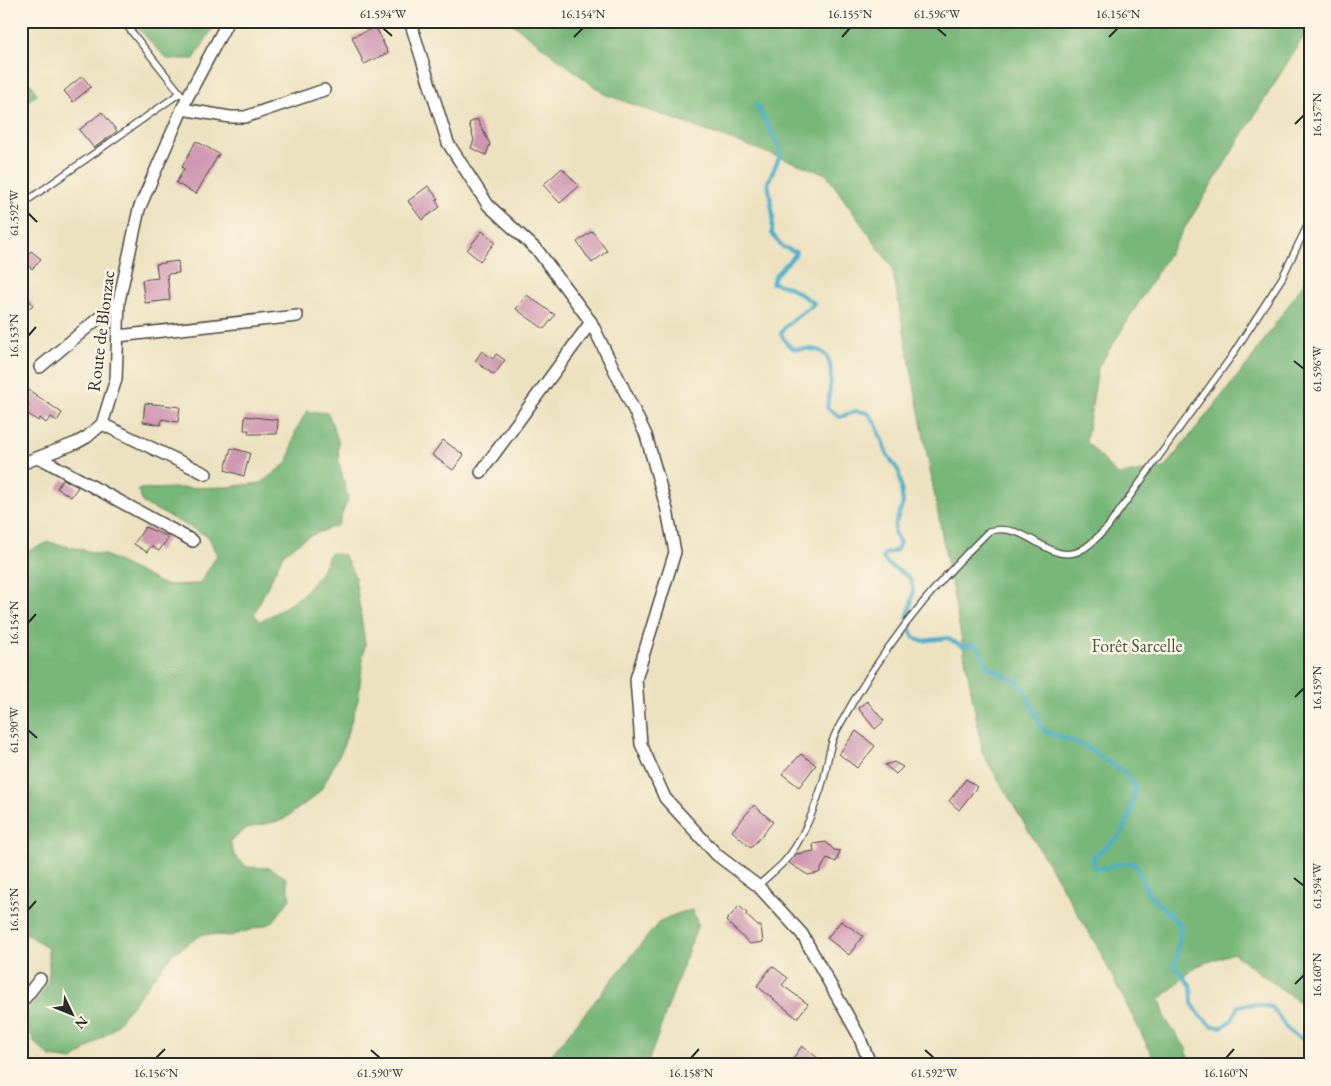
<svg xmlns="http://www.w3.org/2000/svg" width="1331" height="1086" font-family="'EB Garamond',serif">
<rect width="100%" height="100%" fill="#fcf5e5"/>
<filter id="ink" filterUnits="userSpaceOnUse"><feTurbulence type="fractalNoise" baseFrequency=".02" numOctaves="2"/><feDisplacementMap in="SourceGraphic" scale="10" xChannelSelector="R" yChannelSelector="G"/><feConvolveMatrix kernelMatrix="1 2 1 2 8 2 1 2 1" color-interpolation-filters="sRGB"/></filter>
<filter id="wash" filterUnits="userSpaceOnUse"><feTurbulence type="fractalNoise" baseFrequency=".0096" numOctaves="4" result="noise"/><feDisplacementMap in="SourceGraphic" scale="20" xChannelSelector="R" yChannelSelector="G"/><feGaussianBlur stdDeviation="1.12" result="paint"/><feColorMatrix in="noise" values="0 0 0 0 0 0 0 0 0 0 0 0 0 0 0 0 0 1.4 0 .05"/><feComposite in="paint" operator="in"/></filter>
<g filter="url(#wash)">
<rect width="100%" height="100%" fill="#ede2c0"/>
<!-- forest -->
<g fill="#76b678" stroke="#507052">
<polygon points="131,21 217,21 194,59 167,59"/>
<polygon points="509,21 1310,21 1310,26 1098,368 1086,441 1117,475 1164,468 1249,362 1310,274 1310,1010 1233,953 1197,966 1160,999 1166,1020 1186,1048 1190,1065 1157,1065 1097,946 983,754 892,267 826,174 604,94"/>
<polygon points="21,78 33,86 37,95 21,105"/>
<path d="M307 411 328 413 338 440 339 462 348 499 338 525 307 537 284 553 254 614 260 621C294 604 315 589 330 553L344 555 355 577 365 643 358 700 342 750 322 788 314 797 283 820 247 828 230 841 234 855 247 867 270 868 286 878 290 899 272 923 230 936 203 934 172 954 114 1028 73 1060 50 1057 35 1043 22 1016C47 988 53 985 47 947L21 930V554L49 542 105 555 165 585 199 584 217 556 209 537 143 503 138 489 227 487 261 483 288 462 296 430Z"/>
<polygon points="692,910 698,924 647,1065 543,1065 660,921 679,913"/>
</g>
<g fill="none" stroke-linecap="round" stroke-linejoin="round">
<!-- stream -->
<g stroke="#4dafcc" stroke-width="4">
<path d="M756 104 779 146 780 156 768 182 773 216 772 234 783 247 796 252 795 255 776 274 772 283 789 287 814 303C812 309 789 318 781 333 791 357 800 346 817 350 839 355 829 393 827 408L840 417 856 411 868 413 876 424 887 454 899 472 903 503 895 525 894 533 900 543 897 550 885 554 883 557C889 574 913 567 913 591 913 600 909 610 907 619"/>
<path d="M908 627 915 638 921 641 947 638 962 646 974 645 979 648 988 667 1013 679 1024 688 1041 727 1046 732 1083 745 1125 773 1135 787 1131 812 1121 835 1093 857 1094 867C1103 873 1121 858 1136 865L1147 892 1177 922 1181 928 1175 966 1191 986 1192 1003 1200 1016 1212 1026 1222 1027 1232 1020 1238 1006 1252 1004 1271 1007C1288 1024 1281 1033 1310 1041"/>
</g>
</g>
<g id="blocks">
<!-- building -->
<g fill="#cf97b1">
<polygon points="376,27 388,53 364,64 352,37"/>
<polygon points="82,76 91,87 73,102 64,91"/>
<polygon points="102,112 117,131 94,148 79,130"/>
<polygon points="477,119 490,144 486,155 471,148 474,140 469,123"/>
<polygon points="196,141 219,154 196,194 176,183 184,169 182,167"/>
<polygon points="562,168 579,186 560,203 543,185"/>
<polygon points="428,186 438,199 436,201 440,207 422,220 408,201"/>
<polygon points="482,231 495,242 480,261 467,250"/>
<polygon points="592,231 607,251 592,263 577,242"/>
<polygon points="31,251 41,259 32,269 23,260"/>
<polygon points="178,261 179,273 167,274 170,300 145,303 142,280 158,278 156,264"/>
<polygon points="21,290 33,305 21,315"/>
<polygon points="527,295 555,315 544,329 516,309"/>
<polygon points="482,351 493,359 496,354 505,360 494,375 475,361"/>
<polygon points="26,388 62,413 57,421 51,417 46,423 40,418 38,421 24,411 29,404 21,399"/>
<polygon points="145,403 180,407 178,422 162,419 161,425 143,422"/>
<polygon points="245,416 278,420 277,434 248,434 249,430 244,430"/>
<polygon points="443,440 464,455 453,470 432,455"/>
<polygon points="231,448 250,453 244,476 225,470"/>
<polygon points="63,479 78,487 71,497 57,488"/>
<polygon points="145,527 169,537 159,551 151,546 147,552 134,544"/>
<polygon points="867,701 884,721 875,729 858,708"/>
<polygon points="856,731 875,746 857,768 839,754"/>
<polygon points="801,754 816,765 799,787 782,774"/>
<polygon points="894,762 903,767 896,774 885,765"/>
<polygon points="966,779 977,787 959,810 949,801"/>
<polygon points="754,805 773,822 751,848 732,831"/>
<polygon points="826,842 834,850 840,851 836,862 827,858 819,873 808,875 789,863 796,854 814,851 813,844"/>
<polygon points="739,906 747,913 746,915 758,926 761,926 763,942 750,944 726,921"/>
<polygon points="841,921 863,936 849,955 827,938"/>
<polygon points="772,966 788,978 782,985 808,1004 797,1018 757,986"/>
<polygon points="802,1046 827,1065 788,1065"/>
</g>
</g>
</g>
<g filter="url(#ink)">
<use href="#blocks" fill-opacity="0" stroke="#484641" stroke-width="1"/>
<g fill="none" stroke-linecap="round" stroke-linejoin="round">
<!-- lane casing -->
<g stroke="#484641" stroke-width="8">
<g id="lane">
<polyline points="123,21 181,94"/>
<polyline points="21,205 180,93"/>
<path d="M758 886C766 878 775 871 783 863 801 845 817 803 824 778 828 762 829 744 837 730 877 656 929 589 989 531 1028 520 1051 569 1083 549 1092 544 1099 535 1107 528L1231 357 1282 278 1310 220"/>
</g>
</g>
<!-- street casing -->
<g stroke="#484641" stroke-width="14">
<g id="street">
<polyline points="410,21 448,143 488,205 538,251 591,322 646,435 667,510 675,552 636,679 641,744 665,798 717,855 758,886 802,934 858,1034 869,1061 874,1065"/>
<polyline points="182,109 230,117 245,117 324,90"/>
<polyline points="118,336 297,316"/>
<polyline points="40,367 119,301"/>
<polyline points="102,424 206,474"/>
<polyline points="40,458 193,541"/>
<polyline points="21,464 76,443 87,437 102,424 116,379 119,301 139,209 187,98 228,21"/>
<polyline points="481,472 591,322"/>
<polyline points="21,1003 40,979"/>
</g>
</g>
<!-- lane -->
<use href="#lane" stroke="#fff" stroke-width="5.5"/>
<!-- street -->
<use href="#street" stroke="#fff" stroke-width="11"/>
</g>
</g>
<!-- ticks -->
<path fill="none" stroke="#2b2b2b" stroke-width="2" d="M383 28 392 36M937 28 946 36M574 37 583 28M842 37 850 28M1109 37 1118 28M1295 124 1304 115M28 213 37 222M28 336 36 327M1294 361 1304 369M28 623 36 614M1295 697 1304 688M28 730 37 738M1294 878 1304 886M28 910 36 901M1295 984 1304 975M371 1050 380 1058M925 1050 934 1058M156 1058 165 1049M691 1058 699 1049M1226 1058 1234 1049"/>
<g text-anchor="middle" stroke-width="5" stroke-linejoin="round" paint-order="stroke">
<!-- street labels -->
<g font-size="18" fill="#2b2b2b" stroke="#fcf5e5">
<text transform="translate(101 331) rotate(-83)" y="6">Route de Blonzac</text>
</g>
<!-- park labels -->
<g font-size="18" fill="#455643" stroke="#fcf5e5">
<text x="1137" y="652">Forêt Sarcelle</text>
</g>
</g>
<!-- margin -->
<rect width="1331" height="1086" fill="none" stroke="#fcf5e5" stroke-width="55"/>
<!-- north arrow -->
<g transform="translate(72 1014) rotate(133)" stroke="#fcf5e5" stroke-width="4" paint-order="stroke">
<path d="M0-4L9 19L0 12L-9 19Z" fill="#2b2b2b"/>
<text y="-8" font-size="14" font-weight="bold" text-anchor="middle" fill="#2b2b2b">N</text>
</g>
<rect x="28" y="28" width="1276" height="1030" fill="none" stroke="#2b2b2b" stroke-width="2"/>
<g font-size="12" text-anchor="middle" fill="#2b2b2b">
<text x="383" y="18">61.594°W</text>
<text x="583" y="18">16.154°N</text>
<text x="850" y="18">16.155°N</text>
<text x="937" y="18">61.596°W</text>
<text x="1118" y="18">16.156°N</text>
<text transform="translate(1317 115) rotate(-90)" y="4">16.157°N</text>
<text transform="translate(14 213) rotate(-90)" y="4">61.592°W</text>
<text transform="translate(14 336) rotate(-90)" y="4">16.153°N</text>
<text transform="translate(1317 369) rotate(-90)" y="4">61.596°W</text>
<text transform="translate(14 623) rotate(-90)" y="4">16.154°N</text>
<text transform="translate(1317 688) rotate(-90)" y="4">16.159°N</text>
<text transform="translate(14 730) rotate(-90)" y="4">61.590°W</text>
<text transform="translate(1317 886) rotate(-90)" y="4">61.594°W</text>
<text transform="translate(14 910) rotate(-90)" y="4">16.155°N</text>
<text transform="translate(1317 975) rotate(-90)" y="4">16.160°N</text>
<text x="156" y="1077">16.156°N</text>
<text x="380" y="1077">61.590°W</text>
<text x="691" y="1077">16.158°N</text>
<text x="934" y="1077">61.592°W</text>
<text x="1226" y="1077">16.160°N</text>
</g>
</svg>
